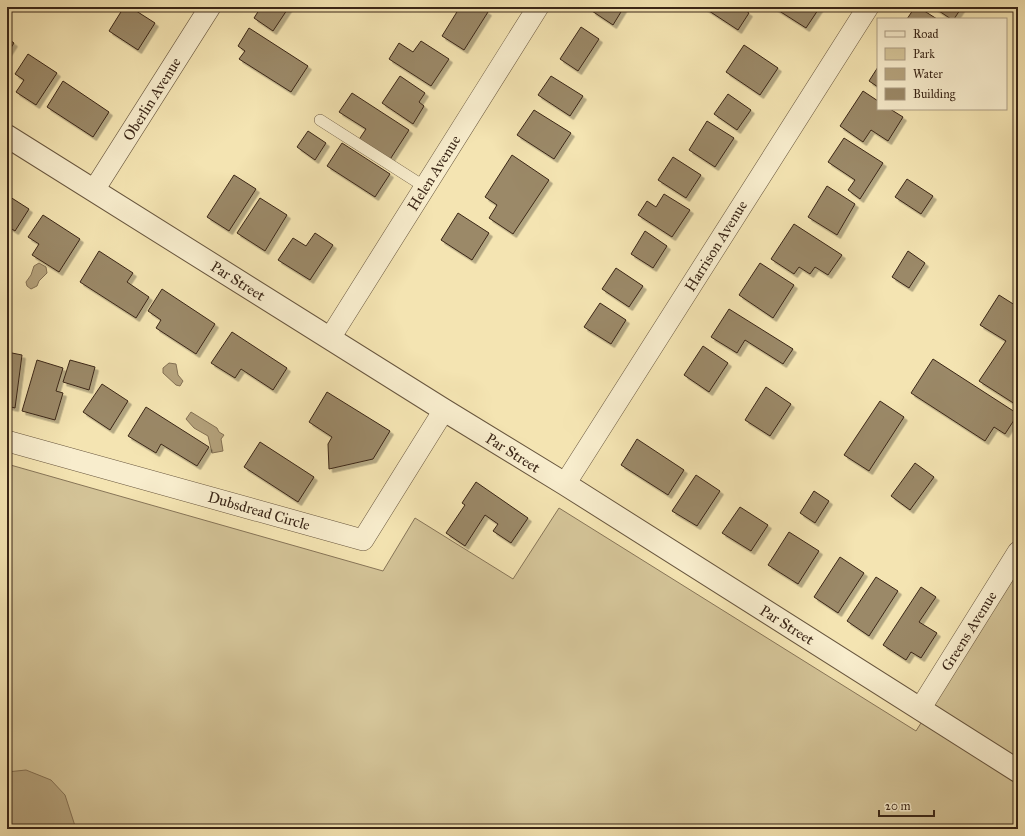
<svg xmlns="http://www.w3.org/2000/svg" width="1025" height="836" font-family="'IM FELL Great Primer',serif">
<defs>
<filter id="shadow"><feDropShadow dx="3.5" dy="3.5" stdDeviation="0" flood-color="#0004"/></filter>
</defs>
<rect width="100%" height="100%" fill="#f4e4b2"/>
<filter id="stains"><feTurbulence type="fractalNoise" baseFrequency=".005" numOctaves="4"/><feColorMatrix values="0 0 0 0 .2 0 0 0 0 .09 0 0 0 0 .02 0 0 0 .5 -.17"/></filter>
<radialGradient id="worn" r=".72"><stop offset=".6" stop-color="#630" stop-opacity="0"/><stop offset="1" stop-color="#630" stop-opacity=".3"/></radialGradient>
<!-- green -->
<polygon fill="#d4c498" stroke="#877558" points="7,464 383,571 415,518 513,579 559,508 916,731 1018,568 1018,829 7,829"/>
<!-- water -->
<g fill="#b5a37d" stroke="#847154">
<polygon points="39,263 46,267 47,273 39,281 37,286 31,289 27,286 26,282 31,275 34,266"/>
<polygon points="169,363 176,364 178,375 183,381 180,386 176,385 163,373 163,368"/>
<polygon points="191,412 217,428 219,432 224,435 221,439 223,451 212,453 208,436 194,428 186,419"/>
<polygon points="26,770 51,780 65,795 76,829 7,829 7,772"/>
</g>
<!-- building -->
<g fill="#9b8968" stroke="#3a2617" filter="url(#shadow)">
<polygon points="124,7 130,7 155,23 138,50 109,31"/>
<polygon points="261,7 289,7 273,31 254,18"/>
<polygon points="460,7 479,7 488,12 464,50 442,36"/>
<polygon points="594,7 624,7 613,25 592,11"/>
<polygon points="703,7 740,7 749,13 738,30"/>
<polygon points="773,7 820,7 806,28"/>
<polygon points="915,7 918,7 937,19 907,19"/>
<polygon points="933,7 962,7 954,19 951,19"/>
<polygon points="581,27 599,39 578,71 560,59"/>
<polygon points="249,28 308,66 291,92 239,59 245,51 238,46"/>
<polygon points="7,38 14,43 7,54"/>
<polygon points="421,41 449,59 431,86 389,59 399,43 413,52"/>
<polygon points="744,45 778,68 760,95 726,72"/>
<polygon points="28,54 57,73 36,105 16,92 24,80 15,74"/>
<polygon points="878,67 878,87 869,81"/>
<polygon points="400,76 425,93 419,102 424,106 413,124 382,103"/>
<polygon points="551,76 583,96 570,116 538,95"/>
<polygon points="63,81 109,112 93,137 47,107"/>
<polygon points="863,91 878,101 878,109 890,109 903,117 888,141 871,130 863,142 840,126"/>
<polygon points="352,93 409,130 389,161 358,141 366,129 339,112"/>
<polygon points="728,94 751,110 737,130 714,114"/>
<polygon points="534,110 571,133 554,159 517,135"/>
<polygon points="707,121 734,138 715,167 689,150"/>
<polygon points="308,131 326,143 315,160 297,147"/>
<polygon points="844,138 883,163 860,199 848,190 855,180 828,162"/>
<polygon points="342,143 390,174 375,197 327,166"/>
<polygon points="512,155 549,180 513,234 489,218 497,205 485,197"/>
<polygon points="673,157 701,175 686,198 658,180"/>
<polygon points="234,175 256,189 229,231 207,217"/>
<polygon points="907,179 933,196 921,214 895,197"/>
<polygon points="827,186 855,204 837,235 808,217"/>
<polygon points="664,194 690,210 672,237 638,215 647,201 656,207"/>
<polygon points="7,195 29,209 15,231 7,226"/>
<polygon points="260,198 287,215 265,251 237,233"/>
<polygon points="458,213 489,233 472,260 441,240"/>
<polygon points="43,215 80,239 59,272 32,255 39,244 28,237"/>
<polygon points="794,224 842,255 828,275 815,267 810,274 799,267 794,274 771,259"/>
<polygon points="645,231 667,246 653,268 631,254"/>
<polygon points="315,233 333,245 310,280 278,260 293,238 306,246"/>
<polygon points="99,251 133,273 127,282 149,297 136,318 80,282"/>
<polygon points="908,251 925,263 909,288 892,277"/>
<polygon points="760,263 794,285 773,318 739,295"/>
<polygon points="616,268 643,286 629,307 602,289"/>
<polygon points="162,289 215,324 196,354 156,328 161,320 148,311"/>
<polygon points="999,295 1018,307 1018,406 979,381 1006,341 980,325"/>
<polygon points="600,303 626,320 611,344 584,327"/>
<polygon points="729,309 793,349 783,364 745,340 737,353 711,337"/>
<polygon points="232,332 287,368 273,390 241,369 235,378 211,363"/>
<polygon points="703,346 728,363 709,392 684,375"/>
<polygon points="7,352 22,355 15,408 7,406"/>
<polygon points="933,359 1018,414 1005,434 994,427 985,441 911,393"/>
<polygon points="37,360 63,368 56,391 63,393 55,420 22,411"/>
<polygon points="70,360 95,367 89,390 63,382"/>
<polygon points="102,384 128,401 110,430 83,412"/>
<polygon points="766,387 791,404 770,436 745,420"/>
<polygon points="327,392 390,431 373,459 329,469 328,444 332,437 309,422"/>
<polygon points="880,401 904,417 869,471 844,455"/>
<polygon points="146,407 209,447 197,466 161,444 156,453 128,436"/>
<polygon points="637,439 684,470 668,495 621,465"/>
<polygon points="260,442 314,477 298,502 244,467"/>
<polygon points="915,463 934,477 910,510 891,496"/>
<polygon points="696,475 720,491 697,526 672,511"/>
<polygon points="476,482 528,518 511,543 493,531 498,524 485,515 465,546 446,533 465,505 462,503"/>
<polygon points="814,491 829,501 815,523 800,513"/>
<polygon points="740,507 768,525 751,551 722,533"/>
<polygon points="789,532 819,551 798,584 768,565"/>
<polygon points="840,557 864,573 838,613 814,597"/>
<polygon points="876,577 898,591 869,636 847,621"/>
<polygon points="921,587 936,597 919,622 937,633 921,658 911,652 906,660 883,645"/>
</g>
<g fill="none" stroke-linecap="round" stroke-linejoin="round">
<!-- service casing -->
<g stroke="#68563e" stroke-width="12">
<polyline id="service" points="320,120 425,187"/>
</g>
<!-- minor casing -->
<g stroke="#68563e" stroke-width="22">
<g id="minor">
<polyline points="94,190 210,7"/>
<polyline points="330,338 538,7"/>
<polyline points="7,441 363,540 444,410"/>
<polyline points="565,484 868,7"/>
<polyline points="920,709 1018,552"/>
</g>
</g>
<!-- tertiary casing -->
<g stroke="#68563e" stroke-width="24">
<polyline id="tertiary" points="7,136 444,410 565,484 1018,771"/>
</g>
<!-- service -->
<use href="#service" stroke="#f8edcd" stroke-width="11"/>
<!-- minor -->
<use href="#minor" stroke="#f8edcd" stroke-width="21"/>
<!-- tertiary -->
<use href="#tertiary" stroke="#f8edcd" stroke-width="22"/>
</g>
<g text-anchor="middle" stroke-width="4" stroke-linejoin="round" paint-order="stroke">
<!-- street labels -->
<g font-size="15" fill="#3a2617" stroke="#f8edcd">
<text transform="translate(152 99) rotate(-58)" y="5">Oberlin Avenue</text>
<text transform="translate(434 173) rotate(-58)" y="5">Helen Avenue</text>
<text transform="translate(716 246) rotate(-58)" y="5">Harrison Avenue</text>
<text transform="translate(238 281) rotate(32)" y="5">Par Street</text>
<text transform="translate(513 453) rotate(32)" y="5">Par Street</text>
<text transform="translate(259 511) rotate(16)" y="5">Dubsdread Circle</text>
<text transform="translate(787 625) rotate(32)" y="5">Par Street</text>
<text transform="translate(969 631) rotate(-58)" y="5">Greens Avenue</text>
</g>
</g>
<!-- margin -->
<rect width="1025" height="836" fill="none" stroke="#f4e4b2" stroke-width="24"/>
<rect x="8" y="8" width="1009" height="820" fill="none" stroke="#3a2617" stroke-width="2"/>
<rect x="12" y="12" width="1001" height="812" fill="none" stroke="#3a2617"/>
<!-- legend -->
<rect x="877" y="18" width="130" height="92" fill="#f8edcd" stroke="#ac9d84"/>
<rect x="885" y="31" width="20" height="6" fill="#f8edcd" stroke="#ac9d84"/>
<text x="913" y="38" font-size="12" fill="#3a2617">Road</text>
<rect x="885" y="48" width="20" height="12" fill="#d4c498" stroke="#ac9d84"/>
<text x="913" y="58" font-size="12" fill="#3a2617">Park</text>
<rect x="885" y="68" width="20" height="12" fill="#b5a37d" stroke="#ac9d84"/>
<text x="913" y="78" font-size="12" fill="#3a2617">Water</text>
<rect x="885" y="88" width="20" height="12" fill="#9b8968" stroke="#ac9d84"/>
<text x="913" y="98" font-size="12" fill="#3a2617">Building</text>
<!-- scale -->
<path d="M879 810v6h55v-6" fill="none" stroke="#3a2617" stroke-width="2"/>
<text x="885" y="810" font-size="12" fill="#3a2617" stroke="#f8edcd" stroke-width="3" paint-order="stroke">20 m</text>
<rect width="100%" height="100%" filter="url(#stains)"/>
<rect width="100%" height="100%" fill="url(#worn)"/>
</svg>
